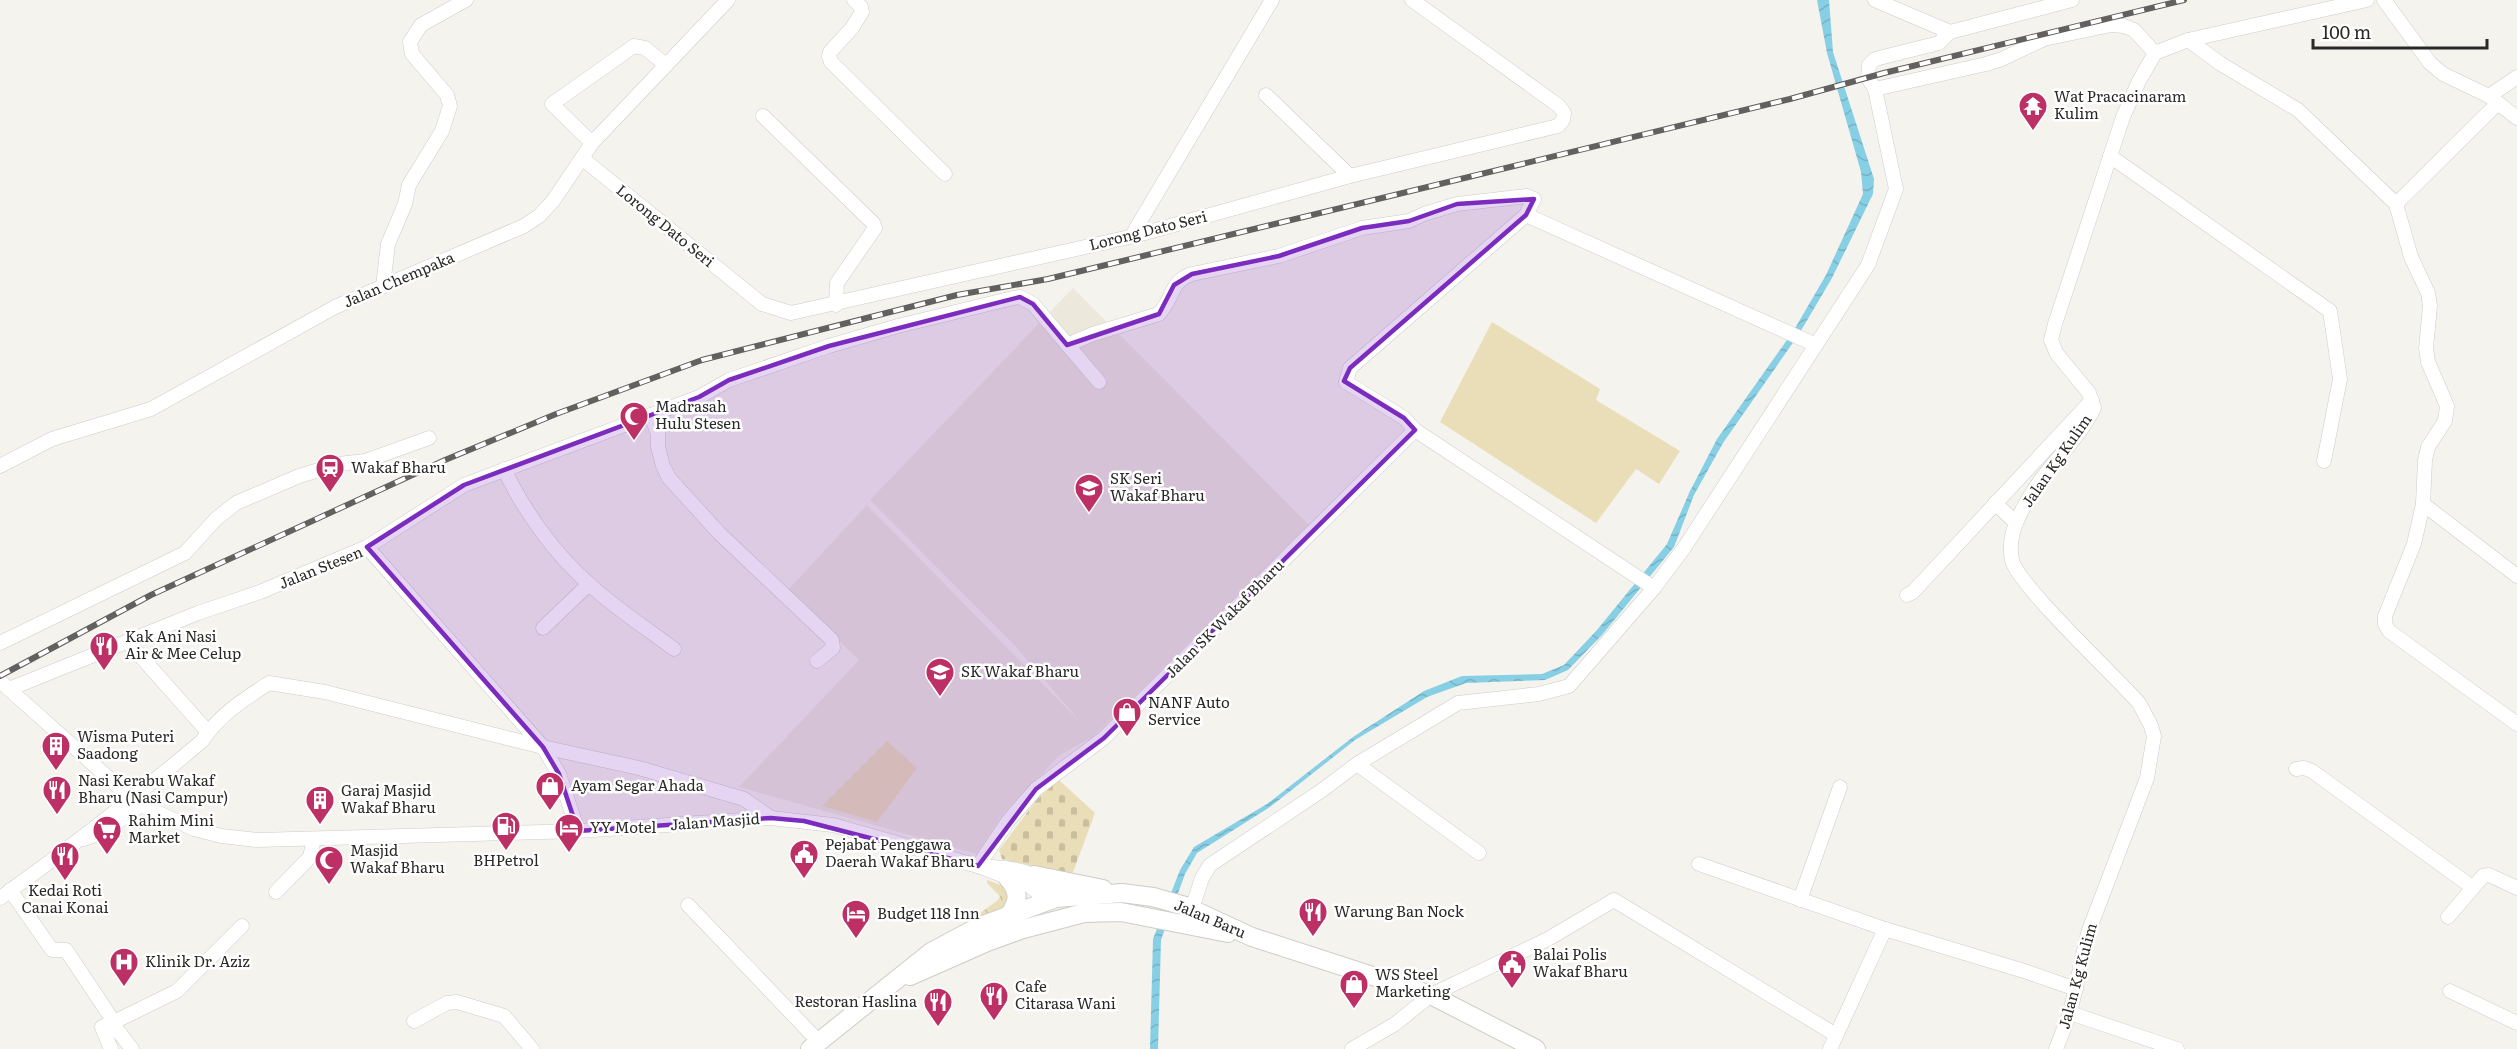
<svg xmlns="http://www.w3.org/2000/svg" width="2517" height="1049" font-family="Literata,serif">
<defs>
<pattern id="forest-crowns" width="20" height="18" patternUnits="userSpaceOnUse" patternTransform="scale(1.5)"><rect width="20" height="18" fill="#eadeb8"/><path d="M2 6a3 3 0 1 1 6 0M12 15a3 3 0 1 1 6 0" fill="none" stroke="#c9be9e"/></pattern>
<pattern id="cemetery-stones" width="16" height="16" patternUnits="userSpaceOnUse" patternTransform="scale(1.5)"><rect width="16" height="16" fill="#eadeb8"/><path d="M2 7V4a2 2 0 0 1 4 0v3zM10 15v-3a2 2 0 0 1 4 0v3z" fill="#c9be9e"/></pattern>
<pattern id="water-waves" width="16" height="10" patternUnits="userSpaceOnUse" patternTransform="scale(1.5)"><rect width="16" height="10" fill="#87cfe5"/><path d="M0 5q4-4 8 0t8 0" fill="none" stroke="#75b2c4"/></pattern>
</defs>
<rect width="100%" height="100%" fill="#f5f3ee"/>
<!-- built -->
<polygon fill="#ece8dc" points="1073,288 1309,525 1094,736 1060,755 1003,814 977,854 739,787 859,660 787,591 867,505 1083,725 1016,647 870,500"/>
<!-- forest -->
<polygon fill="url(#forest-crowns)" points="987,880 1001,885 1011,896 1004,910 968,926 969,921 998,900 1000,896 987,883"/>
<!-- cemetery -->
<polygon fill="url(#cemetery-stones)" points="1059,780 1095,813 1072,875 1002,859 999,850 1038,798"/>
<!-- pitch -->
<g fill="#eadeb8">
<polygon points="1492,322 1600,389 1596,400 1680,451 1659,484 1636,469 1596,523 1440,422"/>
<polygon points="887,741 917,768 877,822 822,806"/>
</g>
<!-- water -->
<polygon fill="url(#water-waves)" points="1817,0 1829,0 1833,52 1874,179 1873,194 1832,278 1799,334 1723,443 1694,495 1674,547 1602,635 1568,670 1545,680 1466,683 1427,697 1355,740 1270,807 1197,853 1185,874 1161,940 1158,1049 1150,1049 1153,939 1180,870 1194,847 1267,804 1353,737 1424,691 1462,676 1542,674 1564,665 1597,630 1667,544 1690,491 1717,439 1794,330 1826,275 1863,194 1861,172 1827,53"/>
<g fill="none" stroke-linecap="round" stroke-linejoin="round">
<!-- minor casing -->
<g stroke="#cdccc7" stroke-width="15">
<g id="minor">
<polyline points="854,0 861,7 862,12 852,28 830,52 829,56 831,62 945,174"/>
<polyline points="1875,0 1950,32 2072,0"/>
<polyline points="2384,0 2430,63 2443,74 2489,96 2517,118"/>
<polyline points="2188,40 2221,64 2298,110 2396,204 2411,257 2428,293 2430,306 2426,348 2428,362 2447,406 2445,421 2428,447 2425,460 2423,504 2414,544 2385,616 2385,624 2389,631 2517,724"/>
<polyline points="1875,89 1986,64 2002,59 2044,39 2111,25 2124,26 2134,30 2155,53"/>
<polyline points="1266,95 1350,176"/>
<polyline points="2489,96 2517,77"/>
<polyline points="763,116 873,223 875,228 837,283 836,305"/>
<polyline points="592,143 552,104 634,46 645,48 666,65"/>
<polyline points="2110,156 2330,311 2340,379 2324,461"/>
<polyline points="583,159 762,304 791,313 1134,236 1350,176 1558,126 1563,120 1564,113 1559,106 1412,0"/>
<polyline points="2396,204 2498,103"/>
<polyline points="1526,215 1816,345"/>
<polyline points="1134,236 1135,230 1272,0"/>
<polyline points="383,286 388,244 405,204 409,185 442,131 450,106 447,95 412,54 410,42 421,25 466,0"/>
<path d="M1067 345 1093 334 1159 314C1174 298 1170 281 1192 274L1279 256 1362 228 1409 221 1424 214 1457 204 1527 196 1534 199 1526 215 1350 368 1346 382 1404 418 1415 430 1654 588"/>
<polyline points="651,415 658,434 658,447 663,466 669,478 719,533 832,640 833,648 817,661"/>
<polyline points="0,466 52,439 151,409 335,307 524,226 539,216 553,201 592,143 728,0"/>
<path d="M504 469C524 511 554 553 589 584 615 608 646 628 674 649"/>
<polyline points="1995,503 2016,523"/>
<polyline points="2423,504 2517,576"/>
<polyline points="367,547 464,485 699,397 729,380 829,346 898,326 1013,298 1020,297 1033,304 1099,382"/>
<polyline points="1907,595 1913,592 2092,400"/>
<polyline points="543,628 589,584"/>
<polyline points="128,642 207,731"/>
<polyline points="0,643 185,553 216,519 236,503 299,476 339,464 365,461 429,438"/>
<polyline points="0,681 131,798 141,805 194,829 221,836 257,840 578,831 771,818 833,825 978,866 1028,885 1039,893 1044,902"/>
<polyline points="9,689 198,613 260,592 367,547 543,747 559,774 578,831"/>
<polyline points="1357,764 1479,853"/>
<polyline points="2296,769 2304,768 2312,771 2472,887"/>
<polyline points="84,839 104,832 141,805"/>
<polyline points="1699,864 1885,929 2024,971 2076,989"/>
<polyline points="978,866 1009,820 1036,789 1104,738 1415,430"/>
<path d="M992 867C1018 868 1043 873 1056 898"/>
<polyline points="10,890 52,950 66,950 114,1022 102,1027 111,1049"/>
<polyline points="276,892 310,857 314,839"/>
<path d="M0 898C70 848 137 796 202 741 219 715 243 700 269 683L325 692 543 747 639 768 744 799 771 818"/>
<polyline points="1800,900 1840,787"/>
<polyline points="688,905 819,1042"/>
<polyline points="1192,909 1202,878 1210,865 1321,791 1357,764 1458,703 1539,694 1569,686 1654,588 1684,548 1868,265 1896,189 1875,89 1868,78 1869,65 1875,59 1939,43 1950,32"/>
<polyline points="2448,917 2483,876 2489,875 2517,888"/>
<polyline points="2450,991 2517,1023"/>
<polyline points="2070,1013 2177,1049"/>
<polyline points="414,1021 447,1003 457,1002 504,1016 532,1049"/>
<polyline points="114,1022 177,991 242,926"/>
<polyline points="112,1023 132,1049"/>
<polyline points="1352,1049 1395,1024 1431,995 1548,939 1614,900 1836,1035"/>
<polyline points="1830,1049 1885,929"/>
<path d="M2056 1049 2070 1013 2088 933 2147 778 2154 736 2151 726 2139 703C2117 678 2016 583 2012 560 2007 537 2018 516 2030 496 2048 465 2078 441 2094 408L2089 393 2057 354 2051 340 2055 324 2123 117 2139 81 2155 53 2188 40 2367 0"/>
</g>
</g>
<!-- major casing -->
<g stroke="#cdccc7" stroke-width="20">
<g id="major">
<polyline points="1034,875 1103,889"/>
<path d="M1007 877C1019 891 1020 900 1009 915"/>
<polyline points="910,976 987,942 1023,929 1084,913 1121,912 1228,933"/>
<polyline points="810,1049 931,952 978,927 1056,898 1122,893 1153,897 1185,906 1252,937 1431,995 1536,1049"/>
</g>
</g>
<!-- minor -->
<use href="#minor" stroke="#fff" stroke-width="14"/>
<!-- major -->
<use href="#major" stroke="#fff" stroke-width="18"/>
<!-- rail casing -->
<g stroke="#62615f" stroke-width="6">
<polyline id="rail" points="0,676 151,595 445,460 556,414 702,360 957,295 1048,279 1790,99 1884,73 2184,0"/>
</g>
<!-- rail -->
<use href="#rail" stroke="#fff" stroke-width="4" stroke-dasharray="11" stroke-linecap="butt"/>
</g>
<!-- marked area -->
<path fill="#7b2cbf" fill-opacity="0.2" stroke="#7b2cbf" stroke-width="4.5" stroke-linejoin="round" d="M1534 199 1526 215 1350 368 1344 381 1404 418 1415 430 1104 738 1036 789 978 866 804 821 771 818 578 831 559 774 543 747 367 547 464 485 699 397 729 380 829 346 1020 297 1033 304 1067 345 1159 314 1174 285 1192 274 1279 256 1362 228 1409 221 1457 204Z"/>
<!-- icons -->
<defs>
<g id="temple-pin" transform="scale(1.5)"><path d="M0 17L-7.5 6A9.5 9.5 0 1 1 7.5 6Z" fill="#bd3065" stroke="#fff"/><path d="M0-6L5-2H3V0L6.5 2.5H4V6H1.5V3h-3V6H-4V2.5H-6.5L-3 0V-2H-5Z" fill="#fff"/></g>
<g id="mosque-pin" transform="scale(1.5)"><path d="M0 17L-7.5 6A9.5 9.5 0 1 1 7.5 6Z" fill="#bd3065" stroke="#fff"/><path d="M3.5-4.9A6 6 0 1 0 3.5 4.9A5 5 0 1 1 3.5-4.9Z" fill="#fff"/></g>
<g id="station-pin" transform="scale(1.5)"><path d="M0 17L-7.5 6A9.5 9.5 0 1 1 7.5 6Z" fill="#bd3065" stroke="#fff"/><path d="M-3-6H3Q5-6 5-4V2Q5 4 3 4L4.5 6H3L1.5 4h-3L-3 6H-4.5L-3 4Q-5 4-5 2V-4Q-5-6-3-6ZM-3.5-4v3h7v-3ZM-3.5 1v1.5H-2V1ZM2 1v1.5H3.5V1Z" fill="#fff"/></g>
<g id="school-pin" transform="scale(1.5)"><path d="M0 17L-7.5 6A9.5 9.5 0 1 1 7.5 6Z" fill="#bd3065" stroke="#fff"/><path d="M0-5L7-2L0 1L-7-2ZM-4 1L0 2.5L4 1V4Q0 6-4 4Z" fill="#fff"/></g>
<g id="restaurant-pin" transform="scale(1.5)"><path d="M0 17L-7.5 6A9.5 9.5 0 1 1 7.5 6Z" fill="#bd3065" stroke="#fff"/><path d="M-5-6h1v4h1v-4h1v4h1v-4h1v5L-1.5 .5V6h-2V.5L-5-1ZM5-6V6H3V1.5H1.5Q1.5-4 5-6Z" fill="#fff"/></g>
<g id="shop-pin" transform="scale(1.5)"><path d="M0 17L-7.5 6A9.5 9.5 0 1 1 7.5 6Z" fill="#bd3065" stroke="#fff"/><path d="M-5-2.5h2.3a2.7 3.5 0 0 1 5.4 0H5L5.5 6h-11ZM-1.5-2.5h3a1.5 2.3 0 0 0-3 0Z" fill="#fff"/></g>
<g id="building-pin" transform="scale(1.5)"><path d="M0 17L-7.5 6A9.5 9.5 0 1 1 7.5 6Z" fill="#bd3065" stroke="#fff"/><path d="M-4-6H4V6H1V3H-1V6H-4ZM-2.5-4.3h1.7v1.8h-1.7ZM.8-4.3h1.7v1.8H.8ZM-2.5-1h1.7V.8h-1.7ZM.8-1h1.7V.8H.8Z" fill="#fff"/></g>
<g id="fuel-pin" transform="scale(1.5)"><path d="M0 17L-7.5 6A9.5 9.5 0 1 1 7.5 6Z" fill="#bd3065" stroke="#fff"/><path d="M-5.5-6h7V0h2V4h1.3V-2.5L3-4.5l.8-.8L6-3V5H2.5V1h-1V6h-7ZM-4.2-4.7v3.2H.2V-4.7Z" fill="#fff"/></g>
<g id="hotel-pin" transform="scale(1.5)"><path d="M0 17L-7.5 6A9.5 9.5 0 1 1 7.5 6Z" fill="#bd3065" stroke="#fff"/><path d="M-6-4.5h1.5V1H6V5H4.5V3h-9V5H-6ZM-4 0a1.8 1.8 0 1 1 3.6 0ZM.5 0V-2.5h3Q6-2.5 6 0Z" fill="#fff"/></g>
<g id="supermarket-pin" transform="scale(1.5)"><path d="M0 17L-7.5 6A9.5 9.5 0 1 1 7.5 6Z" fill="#bd3065" stroke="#fff"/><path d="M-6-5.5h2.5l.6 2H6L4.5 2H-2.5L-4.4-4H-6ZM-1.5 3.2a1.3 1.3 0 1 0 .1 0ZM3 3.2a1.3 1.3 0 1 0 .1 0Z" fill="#fff"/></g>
<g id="civic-pin" transform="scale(1.5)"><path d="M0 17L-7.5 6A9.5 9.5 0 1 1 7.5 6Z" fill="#bd3065" stroke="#fff"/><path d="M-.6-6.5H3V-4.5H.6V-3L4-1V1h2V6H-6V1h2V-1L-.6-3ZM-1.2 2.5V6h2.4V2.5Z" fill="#fff"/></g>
<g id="hospital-pin" transform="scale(1.5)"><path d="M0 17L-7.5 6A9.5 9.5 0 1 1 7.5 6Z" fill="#bd3065" stroke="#fff"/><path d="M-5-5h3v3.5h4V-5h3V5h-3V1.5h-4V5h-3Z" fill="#fff"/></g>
</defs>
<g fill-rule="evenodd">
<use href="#temple-pin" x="2033" y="106"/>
<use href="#mosque-pin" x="634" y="416"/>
<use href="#station-pin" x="330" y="468"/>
<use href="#school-pin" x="1089" y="488"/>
<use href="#restaurant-pin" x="104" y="646"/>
<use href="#school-pin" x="940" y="672"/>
<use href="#shop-pin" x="1127" y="712"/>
<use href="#building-pin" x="56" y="746"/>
<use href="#shop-pin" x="550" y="786"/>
<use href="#restaurant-pin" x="57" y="790"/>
<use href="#building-pin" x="320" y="800"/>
<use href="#fuel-pin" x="506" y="826"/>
<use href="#hotel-pin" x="569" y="828"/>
<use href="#supermarket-pin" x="107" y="830"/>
<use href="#civic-pin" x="804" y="854"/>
<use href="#restaurant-pin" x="65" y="856"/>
<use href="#mosque-pin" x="329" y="860"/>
<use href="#restaurant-pin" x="1313" y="912"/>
<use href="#hotel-pin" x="856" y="914"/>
<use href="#hospital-pin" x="124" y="962"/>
<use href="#civic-pin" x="1512" y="964"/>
<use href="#shop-pin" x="1354" y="984"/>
<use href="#restaurant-pin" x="994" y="996"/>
<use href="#restaurant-pin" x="938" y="1002"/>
</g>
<g text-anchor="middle" stroke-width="5" stroke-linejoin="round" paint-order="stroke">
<!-- poi labels -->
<g font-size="15" fill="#292927" stroke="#fff" text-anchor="start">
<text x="2054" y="102">Wat Pracacinaram<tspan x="2054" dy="17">Kulim</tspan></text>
<text x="655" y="412">Madrasah<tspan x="655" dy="17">Hulu Stesen</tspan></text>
<text x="351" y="473">Wakaf Bharu</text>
<text x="1110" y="484">SK Seri<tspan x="1110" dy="17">Wakaf Bharu</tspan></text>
<text x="125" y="642">Kak Ani Nasi<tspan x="125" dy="17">Air &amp; Mee Celup</tspan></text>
<text x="961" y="677">SK Wakaf Bharu</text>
<text x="1148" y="708">NANF Auto<tspan x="1148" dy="17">Service</tspan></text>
<text x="77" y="742">Wisma Puteri<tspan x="77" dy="17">Saadong</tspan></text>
<text x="78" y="786">Nasi Kerabu Wakaf<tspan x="78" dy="17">Bharu (Nasi Campur)</tspan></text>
<text x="571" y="791">Ayam Segar Ahada</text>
<text x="341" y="796">Garaj Masjid<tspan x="341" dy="17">Wakaf Bharu</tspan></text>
<text x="128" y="826">Rahim Mini<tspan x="128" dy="17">Market</tspan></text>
<text x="590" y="833">YY Motel</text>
<text x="825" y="850">Pejabat Penggawa<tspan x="825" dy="17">Daerah Wakaf Bharu</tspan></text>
<text x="350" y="856">Masjid<tspan x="350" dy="17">Wakaf Bharu</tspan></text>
<text x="506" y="866" text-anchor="middle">BHPetrol</text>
<text x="65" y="896" text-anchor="middle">Kedai Roti<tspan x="65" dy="17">Canai Konai</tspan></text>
<text x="1334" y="917">Warung Ban Nock</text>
<text x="877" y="919">Budget 118 Inn</text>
<text x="1533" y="960">Balai Polis<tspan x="1533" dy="17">Wakaf Bharu</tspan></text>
<text x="145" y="967">Klinik Dr. Aziz</text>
<text x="1375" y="980">WS Steel<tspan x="1375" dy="17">Marketing</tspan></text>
<text x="1015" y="992">Cafe<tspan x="1015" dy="17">Citarasa Wani</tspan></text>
<text x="917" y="1007" text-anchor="end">Restoran Haslina</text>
</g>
<!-- street labels -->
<g font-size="15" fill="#292927" stroke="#fff">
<text transform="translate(665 226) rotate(39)" y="5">Lorong Dato Seri</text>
<text transform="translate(1148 231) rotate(-14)" y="5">Lorong Dato Seri</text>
<text transform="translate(399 280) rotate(-23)" y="5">Jalan Chempaka</text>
<text transform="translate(2057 461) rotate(-55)" y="5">Jalan Kg Kulim</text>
<text transform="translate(321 568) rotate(-22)" y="5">Jalan Stesen</text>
<text transform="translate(1225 619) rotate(-45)" y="5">Jalan SK Wakaf Bharu</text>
<text transform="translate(715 822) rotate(-4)" y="5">Jalan Masjid</text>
<text transform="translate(1210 919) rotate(23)" y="5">Jalan Baru</text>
<text transform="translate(2078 976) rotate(-75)" y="5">Jalan Kg Kulim</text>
</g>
</g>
<!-- scale -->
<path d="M2313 39v9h174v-9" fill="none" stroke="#292927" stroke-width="3"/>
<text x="2322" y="39" font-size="18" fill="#292927" stroke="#ffffff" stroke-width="4.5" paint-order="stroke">100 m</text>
</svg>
